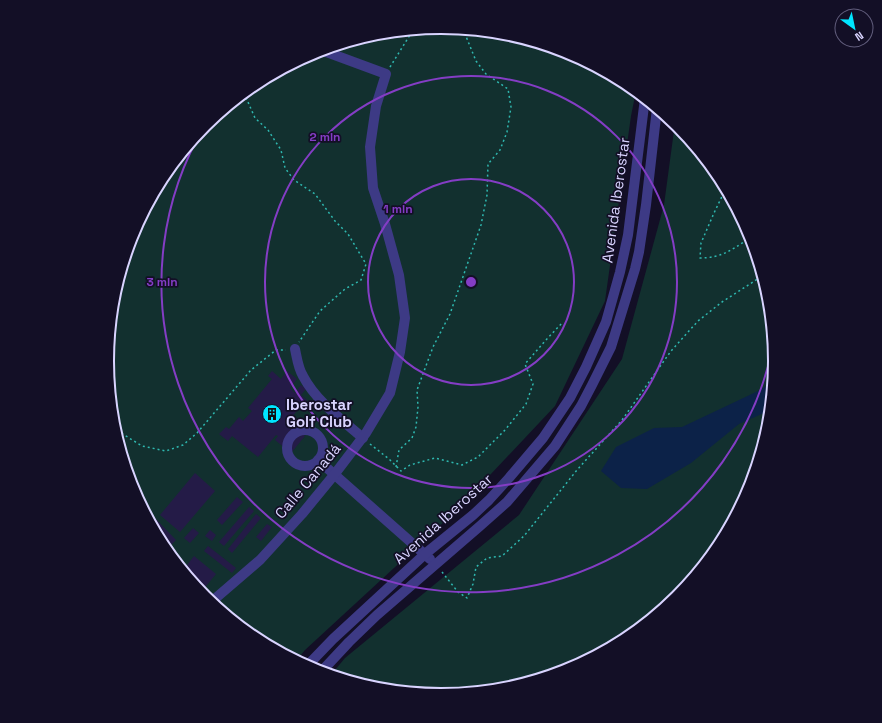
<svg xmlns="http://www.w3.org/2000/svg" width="882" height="723" font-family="'Space Grotesk',sans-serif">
<rect width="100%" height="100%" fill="#130f26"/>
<!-- green -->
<g fill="#12302f">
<polygon points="441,27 506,33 569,53 627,84 636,91 631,116 605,301 555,406 458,509 305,650 296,661 255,639 204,598 163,547 132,489 113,427 107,361 113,296 132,233 163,175 205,125 255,83 313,52 376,33"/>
<polygon points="675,123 719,176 750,234 769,296 775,362 769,427 750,490 719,548 677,598 627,640 569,671 506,690 441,696 376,690 330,676 345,658 519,515 622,359 664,205"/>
</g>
<!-- water -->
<polygon fill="#0c2248" points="773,382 771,410 739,424 691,463 647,489 621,488 601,471 616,447 654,428 682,427 756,392"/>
<!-- building -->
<g fill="#241b47">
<polygon points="272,371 281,379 287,371 297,379 290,388 295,393 301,385 306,389 301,395 307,400 285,424 286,425 288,422 305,436 291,453 275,440 278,436 276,435 258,457 232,436 228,441 219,434 226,427 229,429 239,417 243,421 252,411 248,408 272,379 268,376"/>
<polygon points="195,473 215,491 180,532 160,515"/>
<polygon points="237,497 243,502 222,525 217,520"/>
<polygon points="249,507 254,511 224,546 219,542"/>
<polygon points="256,514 261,518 232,553 228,549"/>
<polygon points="153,516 176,540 168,548 173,553 170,556 163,547 149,521"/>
<polygon points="267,524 272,527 261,541 256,537"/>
<polygon points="193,528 199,533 190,543 184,538"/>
<polygon points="210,530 216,535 212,541 205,536"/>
<polygon points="208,546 236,568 232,573 204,551"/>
<polygon points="194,556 216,574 206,586 200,592 187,577 190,574 184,569"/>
</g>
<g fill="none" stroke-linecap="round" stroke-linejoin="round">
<!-- path -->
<g stroke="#2fb8b0" stroke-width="1.5" stroke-dasharray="2 3" stroke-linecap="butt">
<polyline points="390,67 413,30"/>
<polyline points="244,93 255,118 268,130 281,150 285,168 294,180 315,194 335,221 348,234 366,264 361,280 345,289 320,311 299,342"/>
<path d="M726 188 714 213 701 243 700 258C721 258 731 250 747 240L753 245"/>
<polyline points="113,428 142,446 166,451 183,445 197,433 251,370 276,350 286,350"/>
<polyline points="370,444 389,459 401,471 410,465 435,458 462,465 478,457 505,430 526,404 533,384 525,364 545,341 562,323"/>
<polyline points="396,467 399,450 412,438 416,427 418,407 417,390 433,347 450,314 481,225 487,195 488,164 500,150 507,132 511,107 508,89 486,74 476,61 463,29"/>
<polyline points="442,572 458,592 467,598 473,584 476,567 487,558 502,556 524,536 577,470 622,420 671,351 698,321 722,302 753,282 763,275"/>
</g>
<!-- minor -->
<g stroke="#3d3a85" stroke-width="10">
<path d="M295 349C297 358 298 368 303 376 316 401 341 419 363 438"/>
<circle cx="305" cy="448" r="18"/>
<polyline points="318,460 430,559"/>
<polyline points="210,603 260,560 302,514 334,475 366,433 390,393 400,352 405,318 399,275 385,224 373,188 370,147 376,106 386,74 321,50"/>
<polyline points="306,667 333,639 425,554 473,515 489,500 509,478 543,438 570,398 586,367 606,322 620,272 628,235 645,98"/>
<polyline points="320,673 349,642 377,615 480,526 507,502 555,446 581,406 592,385 611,347 635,269 639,252 646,205 657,108"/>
</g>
</g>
<!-- distance rings -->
<g fill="none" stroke="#843dc5" stroke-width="2">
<circle cx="471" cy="282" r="103"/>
<circle cx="471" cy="282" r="206"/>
<path d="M773 346A309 309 0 1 1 205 125"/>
</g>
<!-- icons -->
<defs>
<g id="building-disc" transform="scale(1)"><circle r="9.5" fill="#00e5ff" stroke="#130f26"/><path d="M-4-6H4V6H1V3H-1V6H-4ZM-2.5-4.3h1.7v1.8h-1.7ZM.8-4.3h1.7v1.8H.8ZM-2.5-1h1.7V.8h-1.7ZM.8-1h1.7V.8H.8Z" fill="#111"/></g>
</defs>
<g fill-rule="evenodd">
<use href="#building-disc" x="272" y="414"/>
</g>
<g text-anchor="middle" stroke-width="3.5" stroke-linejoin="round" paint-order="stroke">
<!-- street labels -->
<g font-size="15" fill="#d9d4ff" stroke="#130f26">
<text transform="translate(616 200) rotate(-82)" y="5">Avenida Iberostar</text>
<text transform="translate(308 481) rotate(-50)" y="5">Calle Canadá</text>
<text transform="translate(443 519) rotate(-42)" y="5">Avenida Iberostar</text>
</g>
<!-- poi labels -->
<g font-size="15" font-weight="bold" fill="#d9d4ff" stroke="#130f26" text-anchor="start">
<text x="286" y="410">Iberostar<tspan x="286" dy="17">Golf Club</tspan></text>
</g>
</g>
<!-- crop -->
<path d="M0 0H882V723H0ZM114 361a327 327 0 1 1 654 0a327 327 0 1 1-654 0Z" fill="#130f26" fill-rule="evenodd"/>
<path fill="none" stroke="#d9d4ff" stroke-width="2" d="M114 361a327 327 0 1 1 654 0a327 327 0 1 1-654 0Z"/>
<circle cx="471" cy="282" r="6" fill="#843dc5" stroke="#130f26" stroke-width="2"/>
<g font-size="12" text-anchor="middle" font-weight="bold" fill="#843dc5" stroke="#130f26" stroke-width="3.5" stroke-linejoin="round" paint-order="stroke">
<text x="325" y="141">2 min</text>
<text x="398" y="213">1 min</text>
<text x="162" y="286">3 min</text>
</g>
<!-- north arrow -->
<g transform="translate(854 28) rotate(147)"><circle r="19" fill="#130f26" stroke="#625e7d"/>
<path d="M0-3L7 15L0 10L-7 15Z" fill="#00e5ff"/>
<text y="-6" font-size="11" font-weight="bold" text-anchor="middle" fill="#d9d4ff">N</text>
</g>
</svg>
